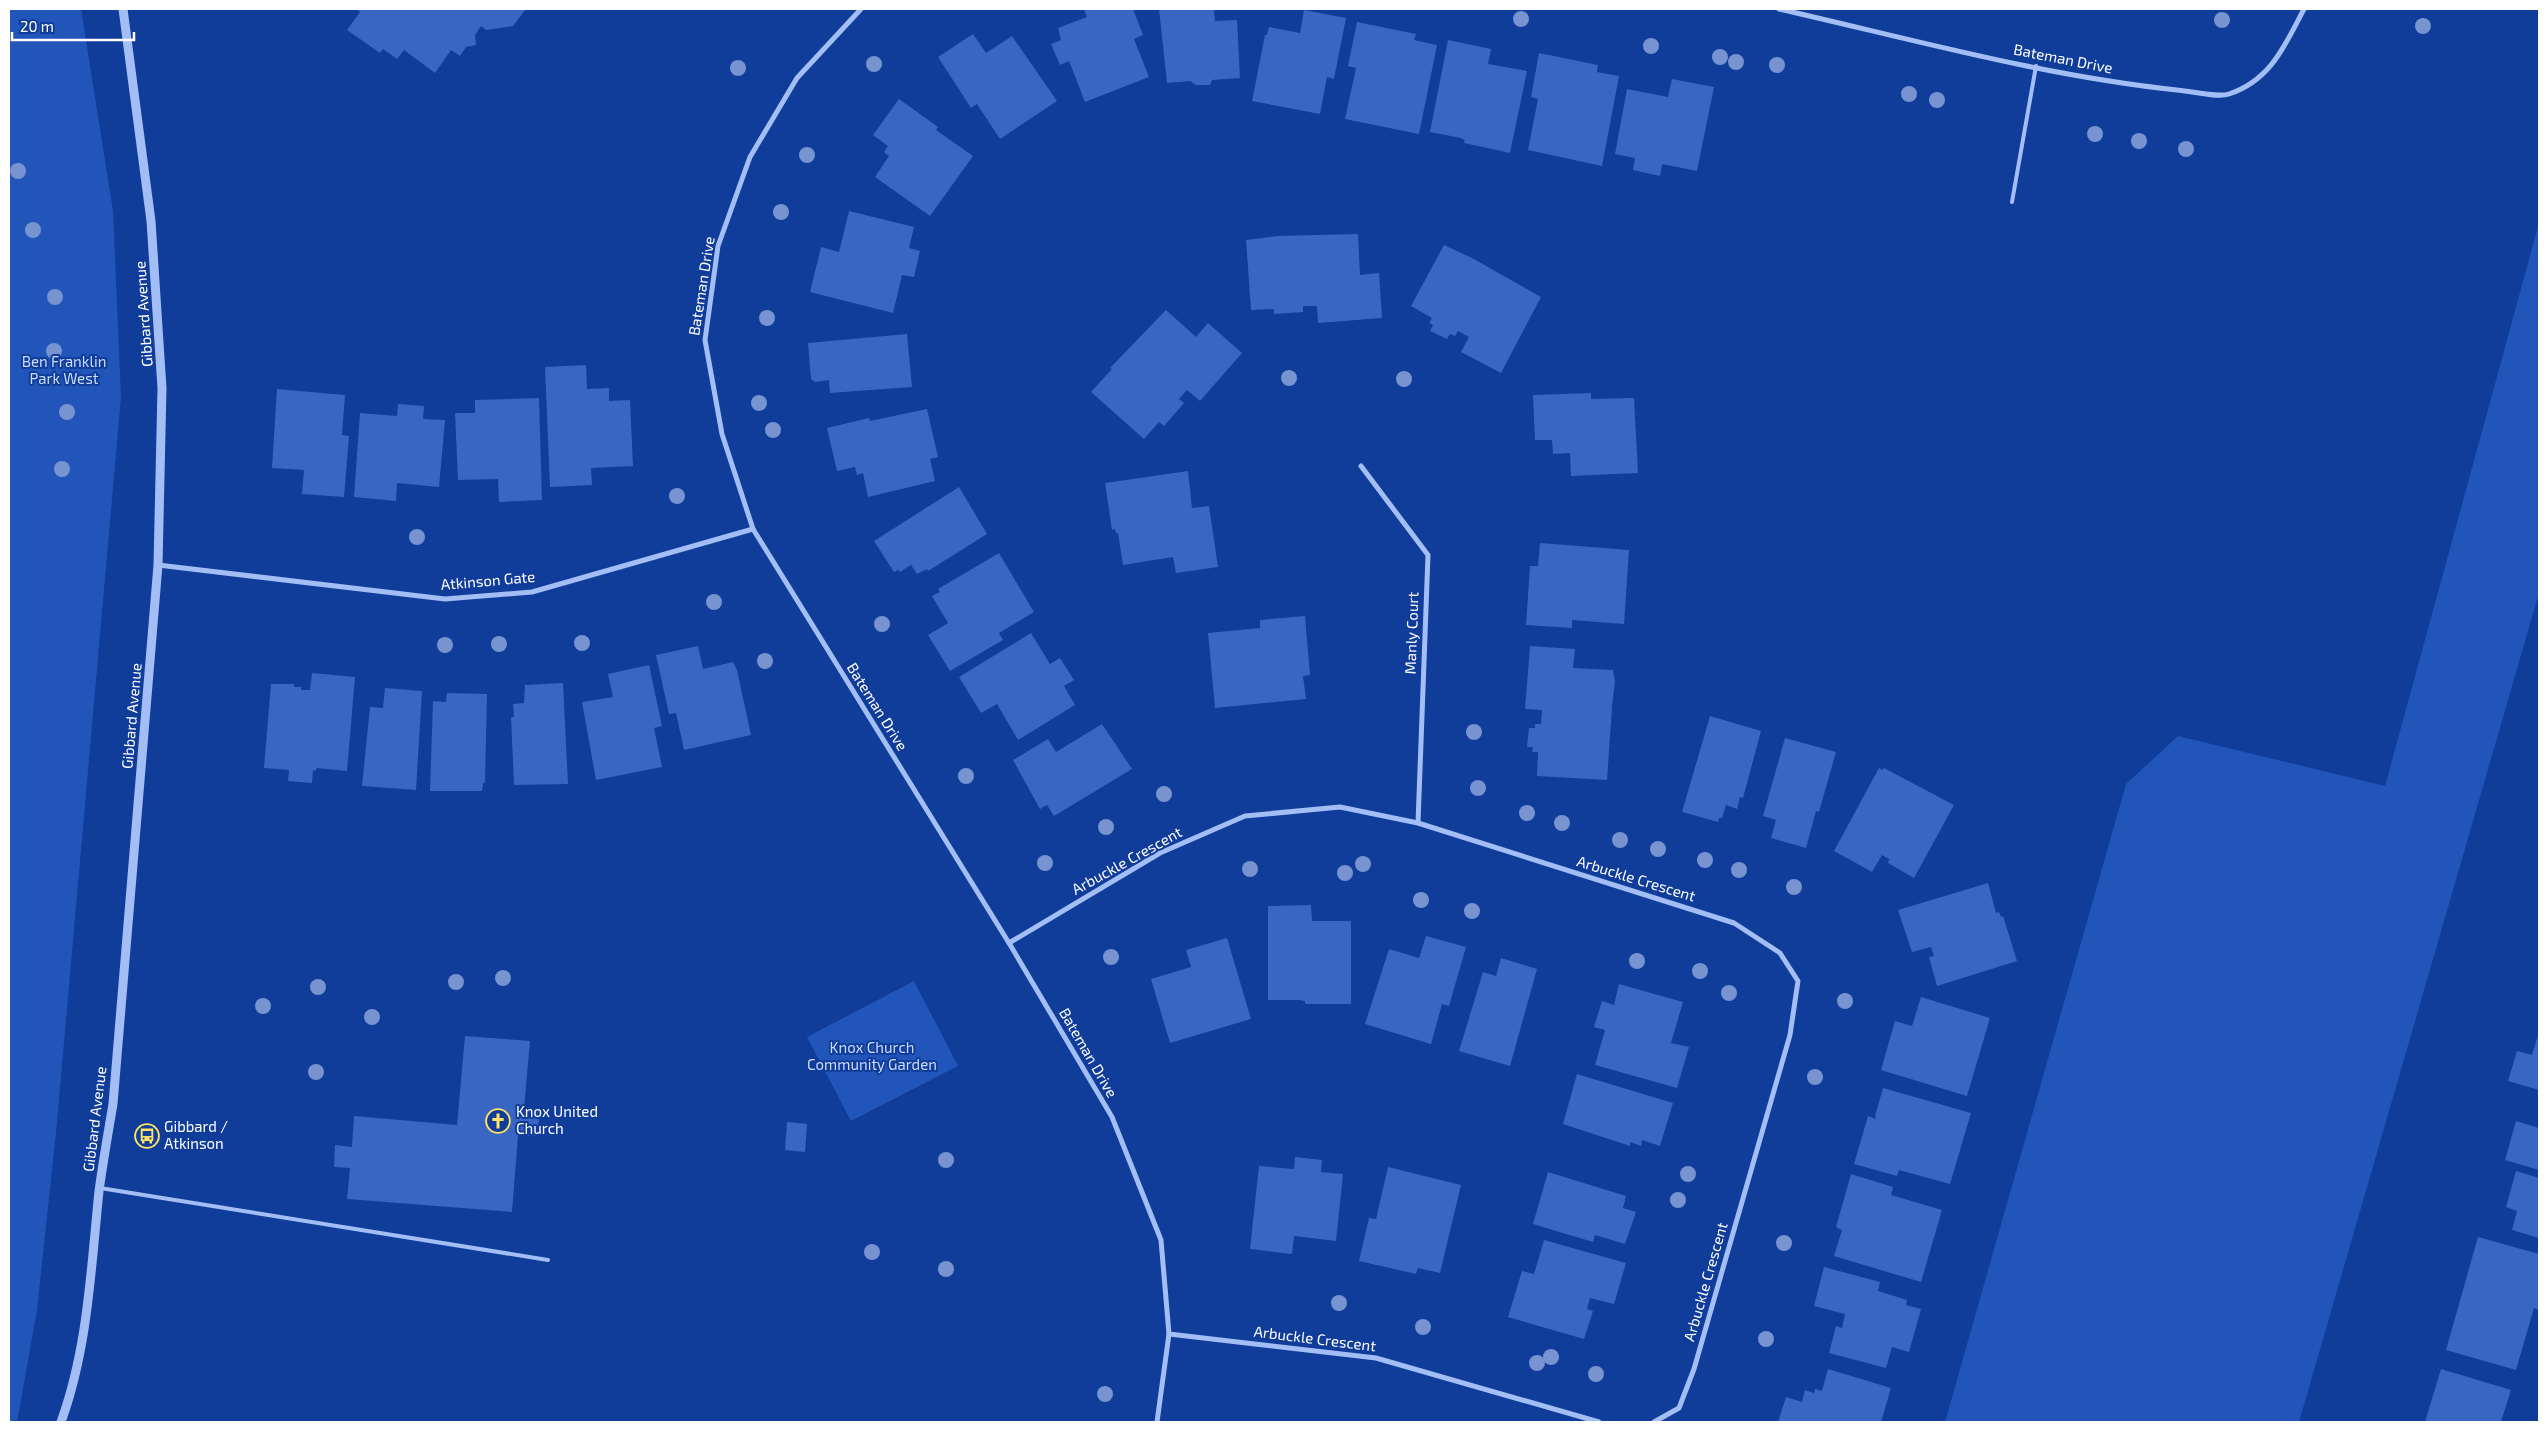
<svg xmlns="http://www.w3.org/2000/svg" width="2548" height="1431" font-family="'Exo 2',sans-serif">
<rect width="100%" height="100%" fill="#103c9a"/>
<!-- green -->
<g fill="#2255b9">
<polygon points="9,9 81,9 113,211 121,397 56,1133 37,1310 17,1422 9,1422"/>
<polygon points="2539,223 2539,593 2299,1422 1945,1422 2126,784 2178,736 2385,786"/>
<polygon points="914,981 958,1066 851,1121 807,1037"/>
</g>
<!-- building -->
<g fill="#3866c2">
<polygon points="356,9 526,9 513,26 486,30 481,26 475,35 476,45 466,47 460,56 451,50 435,73 404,50 397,59 383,49 380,53 347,30 360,12"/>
<polygon points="1084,9 1133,9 1143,35 1134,39 1149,77 1085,102 1069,61 1060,65 1051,44 1061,40 1058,28 1087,17"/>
<polygon points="1159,9 1214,9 1215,21 1237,20 1240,78 1212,80 1210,85 1196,85 1190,81 1167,83"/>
<polygon points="1304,10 1346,18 1334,79 1327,77 1320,114 1252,101 1265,35 1267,35 1269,27 1300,33"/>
<polygon points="1357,22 1416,34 1414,40 1437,45 1419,134 1345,119 1356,68 1348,66"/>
<polygon points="973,34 986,53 1012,36 1057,101 1000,139 977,104 971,108 938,57"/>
<polygon points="1448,40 1491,49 1488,64 1527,71 1510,153 1464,143 1465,140 1461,138 1430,132"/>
<polygon points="1539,53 1598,65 1597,72 1619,76 1602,166 1528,150 1538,99 1531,97"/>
<polygon points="1672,79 1714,87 1697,171 1662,164 1660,176 1633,170 1635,158 1615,154 1627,89 1668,97"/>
<polygon points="899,99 938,127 936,130 973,156 930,216 875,177 889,156 884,152 888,146 873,135"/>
<polygon points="849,211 914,227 909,248 920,251 914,277 902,275 893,313 810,292 821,247 839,252"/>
<polygon points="1358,234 1360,275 1379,273 1382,318 1318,323 1317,306 1303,306 1303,312 1274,314 1274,309 1251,310 1246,240 1278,236"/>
<polygon points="1444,245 1472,258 1541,297 1501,373 1461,352 1469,337 1458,331 1455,336 1450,334 1447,339 1430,331 1433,325 1429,323 1432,318 1411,306"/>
<polygon points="1166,310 1196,337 1208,323 1242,353 1200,401 1187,390 1179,399 1184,403 1164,426 1159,422 1144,439 1091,392 1112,369 1110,368"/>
<polygon points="907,334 912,387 830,393 829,380 815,382 811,379 808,343"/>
<polygon points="586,365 587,389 609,388 609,401 630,400 633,466 591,468 592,485 550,487 545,367"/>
<polygon points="277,389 345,395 342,435 349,436 344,497 302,494 304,470 272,468"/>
<polygon points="1591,393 1591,399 1634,398 1638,473 1571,476 1570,453 1553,454 1552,440 1535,440 1533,395"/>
<polygon points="539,398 542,500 499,502 498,479 458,480 455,413 475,413 475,400"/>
<polygon points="398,404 424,406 423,419 445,420 439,487 397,483 396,501 354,497 360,413 397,416"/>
<polygon points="927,409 938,457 930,459 935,481 868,497 863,473 857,475 855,467 837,471 827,428 869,418 870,421"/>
<polygon points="1188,471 1192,508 1209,506 1218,567 1176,573 1173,557 1123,565 1118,533 1116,533 1115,529 1112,530 1105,483"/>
<polygon points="959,487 987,534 928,571 927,569 917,574 911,565 900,572 898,570 894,572 874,541"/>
<polygon points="1540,543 1629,550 1624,624 1572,620 1572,628 1526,625 1530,566 1538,566"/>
<polygon points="999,553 1034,612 999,633 1003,640 950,671 928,635 948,623 932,596 940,592 938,589"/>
<polygon points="1305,616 1310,675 1303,676 1306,699 1215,708 1208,633 1260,628 1260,620"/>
<polygon points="1031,633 1050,664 1060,658 1074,680 1064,686 1075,705 1018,740 997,704 981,713 959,677"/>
<polygon points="698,646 703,669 733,662 737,670 751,735 684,750 676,713 669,714 656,655"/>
<polygon points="1530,646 1575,649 1573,668 1613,670 1615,682 1612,706 1610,705 1612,707 1607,780 1537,776 1538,752 1532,752 1533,747 1527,747 1529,728 1535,728 1535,724 1541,724 1542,710 1525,709"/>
<polygon points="649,665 662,726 654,728 662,767 596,780 582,702 613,697 608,674"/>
<polygon points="312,673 355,677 347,771 316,768 316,771 313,770 312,783 288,781 289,770 264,768 271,684 294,684 294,687 301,687 301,690 310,690"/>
<polygon points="563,683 568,784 514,785 511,717 514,717 513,704 524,703 525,685"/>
<polygon points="385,688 422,691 416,790 362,786 370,707 383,708"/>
<polygon points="447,693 487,694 485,783 483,783 482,791 430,791 433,701 446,702"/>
<polygon points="1710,716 1761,731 1743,798 1740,797 1737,809 1726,805 1722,818 1719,818 1718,822 1682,812"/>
<polygon points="1102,724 1132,769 1054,816 1047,805 1040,809 1013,760 1048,739 1056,752"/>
<polygon points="1785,738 1836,752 1819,812 1816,811 1806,848 1771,838 1776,820 1763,816"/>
<polygon points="1879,768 1882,770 1884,768 1954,805 1914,878 1888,863 1889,859 1882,855 1872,872 1834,851"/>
<polygon points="1988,883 1996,913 1999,912 2001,917 2003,916 2017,961 1937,986 1929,957 1934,956 1931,947 1912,952 1898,910"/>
<polygon points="1311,905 1312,921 1351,921 1351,1004 1305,1004 1305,1001 1300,1000 1268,1000 1268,906"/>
<polygon points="1426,936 1466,947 1449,1006 1442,1004 1431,1044 1365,1024 1389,949 1419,958"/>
<polygon points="1227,938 1251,1019 1170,1043 1151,979 1191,967 1186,950"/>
<polygon points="1501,958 1537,969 1510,1066 1459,1051 1483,972 1496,976"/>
<polygon points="1619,984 1683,1002 1671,1043 1689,1047 1677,1088 1595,1065 1605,1030 1594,1027 1602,1001 1614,1005"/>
<polygon points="1921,997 1990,1018 1967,1096 1881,1070 1895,1021 1912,1026"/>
<polygon points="2539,1032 2539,1090 2508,1081 2517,1051 2532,1055"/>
<polygon points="465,1036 530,1041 524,1109 540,1111 537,1136 518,1136 512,1212 347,1199 350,1168 334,1167 335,1145 352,1147 354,1116 457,1125"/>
<polygon points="1577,1074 1673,1103 1660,1146 1642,1140 1641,1146 1630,1142 1630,1146 1563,1124"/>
<polygon points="1883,1088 1971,1113 1950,1184 1899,1170 1897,1176 1854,1164 1868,1116 1876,1119 1875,1116"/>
<polygon points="2516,1121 2539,1128 2539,1170 2505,1160"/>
<polygon points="787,1122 807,1124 805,1152 785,1150"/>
<polygon points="1295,1157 1322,1160 1321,1172 1343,1174 1336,1241 1294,1236 1292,1254 1250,1249 1259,1166 1294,1169"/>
<polygon points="1388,1167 1461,1185 1440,1273 1418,1268 1416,1274 1359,1261 1369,1218 1376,1219"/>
<polygon points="2516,1171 2539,1178 2539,1238 2512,1230 2517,1211 2506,1207"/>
<polygon points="1548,1172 1626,1196 1623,1208 1636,1212 1625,1244 1595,1235 1593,1242 1533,1224"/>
<polygon points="1851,1174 1893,1187 1891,1195 1942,1210 1921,1282 1834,1256 1842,1230 1836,1227"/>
<polygon points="2478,1237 2539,1254 2539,1310 2534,1308 2516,1370 2446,1350"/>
<polygon points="1544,1240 1626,1263 1614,1304 1590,1298 1587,1309 1593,1311 1584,1339 1508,1317 1522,1271 1534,1274"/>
<polygon points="1824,1267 1880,1282 1878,1291 1907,1300 1906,1305 1921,1309 1909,1352 1892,1347 1886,1368 1829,1353 1836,1326 1842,1328 1845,1314 1814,1306"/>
<polygon points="1828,1369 1891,1388 1881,1422 1778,1422 1786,1397 1802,1402 1805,1390 1814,1393 1815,1389 1822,1391"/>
<polygon points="2441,1369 2511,1390 2501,1422 2425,1422"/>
</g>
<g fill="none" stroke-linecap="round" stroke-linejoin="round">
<!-- service -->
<g stroke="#a2bef5" stroke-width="4">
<polyline points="2012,202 2036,66"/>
<polyline points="100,1188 548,1260"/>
</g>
<!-- minor -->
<g stroke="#a2bef5" stroke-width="5">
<polyline points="861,9 797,78 750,157 718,246 705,340 722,434 753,529 1009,943 1112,1117 1161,1240 1169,1334 1157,1422"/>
<path d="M1779 9C1911 39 2043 76 2177 90 2190 91 2218 98 2229 94 2271 80 2285 45 2304 9"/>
<polyline points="1361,466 1428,555 1418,823"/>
<polyline points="158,565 445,599 532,592 753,529"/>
<polyline points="1009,943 1160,853 1245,816 1340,807 1418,823 1734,923 1780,953 1798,981 1790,1035 1694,1369 1679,1408 1654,1422"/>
<polyline points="1169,1334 1376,1358 1599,1422"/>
</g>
<!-- tertiary -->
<path stroke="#a2bef5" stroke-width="9" d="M61 1422C88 1348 91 1268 99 1191 103 1162 108 1133 113 1104L158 565 162 388 151 221 123 9"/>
</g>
<!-- trees -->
<g fill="#7794d1">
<circle cx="1521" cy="19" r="8"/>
<circle cx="2222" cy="20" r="8"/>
<circle cx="2423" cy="26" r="8"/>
<circle cx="1651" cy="46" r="8"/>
<circle cx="1720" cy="57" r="8"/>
<circle cx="1736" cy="62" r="8"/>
<circle cx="874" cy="64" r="8"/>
<circle cx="1777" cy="65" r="8"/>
<circle cx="738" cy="68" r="8"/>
<circle cx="1909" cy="94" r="8"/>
<circle cx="1937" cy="100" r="8"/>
<circle cx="2095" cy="134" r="8"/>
<circle cx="2139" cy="141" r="8"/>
<circle cx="2186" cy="149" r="8"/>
<circle cx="807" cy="155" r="8"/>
<circle cx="18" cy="171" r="8"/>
<circle cx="781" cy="212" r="8"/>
<circle cx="33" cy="230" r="8"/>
<circle cx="55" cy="297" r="8"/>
<circle cx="767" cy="318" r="8"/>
<circle cx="54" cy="351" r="8"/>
<circle cx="1289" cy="378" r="8"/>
<circle cx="1404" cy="379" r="8"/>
<circle cx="759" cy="403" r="8"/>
<circle cx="67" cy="412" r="8"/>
<circle cx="773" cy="430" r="8"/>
<circle cx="62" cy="469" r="8"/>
<circle cx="677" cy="496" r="8"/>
<circle cx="417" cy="537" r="8"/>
<circle cx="714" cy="602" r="8"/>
<circle cx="882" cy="624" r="8"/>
<circle cx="582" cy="643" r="8"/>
<circle cx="499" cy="644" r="8"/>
<circle cx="445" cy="645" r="8"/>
<circle cx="765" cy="661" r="8"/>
<circle cx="1474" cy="732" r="8"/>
<circle cx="966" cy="776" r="8"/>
<circle cx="1478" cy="788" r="8"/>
<circle cx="1164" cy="794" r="8"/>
<circle cx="1527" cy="813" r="8"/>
<circle cx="1562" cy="823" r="8"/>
<circle cx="1106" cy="827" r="8"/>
<circle cx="1620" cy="840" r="8"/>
<circle cx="1658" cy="849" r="8"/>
<circle cx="1705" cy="860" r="8"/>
<circle cx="1045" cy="863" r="8"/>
<circle cx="1363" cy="864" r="8"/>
<circle cx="1250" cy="869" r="8"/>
<circle cx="1739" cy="870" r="8"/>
<circle cx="1345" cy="873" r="8"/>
<circle cx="1794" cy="887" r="8"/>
<circle cx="1421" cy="900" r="8"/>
<circle cx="1472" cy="911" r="8"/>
<circle cx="1111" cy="957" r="8"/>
<circle cx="1637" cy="961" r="8"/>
<circle cx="1700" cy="971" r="8"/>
<circle cx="503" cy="978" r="8"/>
<circle cx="456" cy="982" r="8"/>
<circle cx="318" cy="987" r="8"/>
<circle cx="1729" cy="993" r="8"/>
<circle cx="1845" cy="1001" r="8"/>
<circle cx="263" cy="1006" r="8"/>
<circle cx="372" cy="1017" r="8"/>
<circle cx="316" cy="1072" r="8"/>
<circle cx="1815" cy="1077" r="8"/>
<circle cx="946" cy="1160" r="8"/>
<circle cx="1688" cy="1174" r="8"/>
<circle cx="1678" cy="1200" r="8"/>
<circle cx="1784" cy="1243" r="8"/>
<circle cx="872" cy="1252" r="8"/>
<circle cx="946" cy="1269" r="8"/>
<circle cx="1339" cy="1303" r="8"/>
<circle cx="1423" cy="1327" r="8"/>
<circle cx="1766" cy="1339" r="8"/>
<circle cx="1551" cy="1357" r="8"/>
<circle cx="1537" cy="1363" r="8"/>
<circle cx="1596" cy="1374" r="8"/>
<circle cx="1105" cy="1394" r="8"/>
</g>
<!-- icons -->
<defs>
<g id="church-ring" transform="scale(1.25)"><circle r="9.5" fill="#103c9a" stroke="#ffe466" stroke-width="1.5"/><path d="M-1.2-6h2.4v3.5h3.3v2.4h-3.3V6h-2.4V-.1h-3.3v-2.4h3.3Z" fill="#ffe466"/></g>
<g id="bus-ring" transform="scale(1.25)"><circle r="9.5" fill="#103c9a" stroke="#ffe466" stroke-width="1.5"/><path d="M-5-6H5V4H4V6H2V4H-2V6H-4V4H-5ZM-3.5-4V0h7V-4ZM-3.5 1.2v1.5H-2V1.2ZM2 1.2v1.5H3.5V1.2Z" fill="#ffe466"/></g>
</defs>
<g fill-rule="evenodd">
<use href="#church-ring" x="498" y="1121"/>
<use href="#bus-ring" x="147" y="1136"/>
</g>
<g text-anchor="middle" stroke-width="4" stroke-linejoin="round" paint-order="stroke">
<!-- street labels -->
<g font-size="15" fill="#fff" stroke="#103c9a">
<text transform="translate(2063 59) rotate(11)" y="5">Bateman Drive</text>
<text transform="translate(702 286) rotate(-81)" y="5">Bateman Drive</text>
<text transform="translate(144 314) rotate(-94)" y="5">Gibbard Avenue</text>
<text transform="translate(488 581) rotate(-5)" y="5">Atkinson Gate</text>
<text transform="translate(1412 633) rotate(-88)" y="5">Manly Court</text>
<text transform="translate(877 707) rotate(58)" y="5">Bateman Drive</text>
<text transform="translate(132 716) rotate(-85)" y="5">Gibbard Avenue</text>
<text transform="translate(1127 861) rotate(-29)" y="5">Arbuckle Crescent</text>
<text transform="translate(1636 879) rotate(17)" y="5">Arbuckle Crescent</text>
<text transform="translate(1088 1053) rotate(60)" y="5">Bateman Drive</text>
<text transform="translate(95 1119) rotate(-83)" y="5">Gibbard Avenue</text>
<text transform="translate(1706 1282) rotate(-74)" y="5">Arbuckle Crescent</text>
<text transform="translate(1315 1339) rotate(7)" y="5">Arbuckle Crescent</text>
</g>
<!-- park labels -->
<g font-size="15" fill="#cbdcfe" stroke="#103c9a">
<text x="64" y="367">Ben Franklin<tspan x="64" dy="17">Park West</tspan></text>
<text x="872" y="1053">Knox Church<tspan x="872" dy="17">Community Garden</tspan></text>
</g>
<!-- poi labels -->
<g font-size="15" fill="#fff" stroke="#103c9a" text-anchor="start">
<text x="516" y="1117">Knox United<tspan x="516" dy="17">Church</tspan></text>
<text x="164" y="1132">Gibbard /<tspan x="164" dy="17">Atkinson</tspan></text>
</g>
</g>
<!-- border -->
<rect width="2548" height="1431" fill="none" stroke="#ffffff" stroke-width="20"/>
<!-- scale -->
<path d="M12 32v8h122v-8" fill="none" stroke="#ffffff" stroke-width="2.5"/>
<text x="20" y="32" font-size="15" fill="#ffffff" stroke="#103c9a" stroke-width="4" paint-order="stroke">20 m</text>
</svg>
